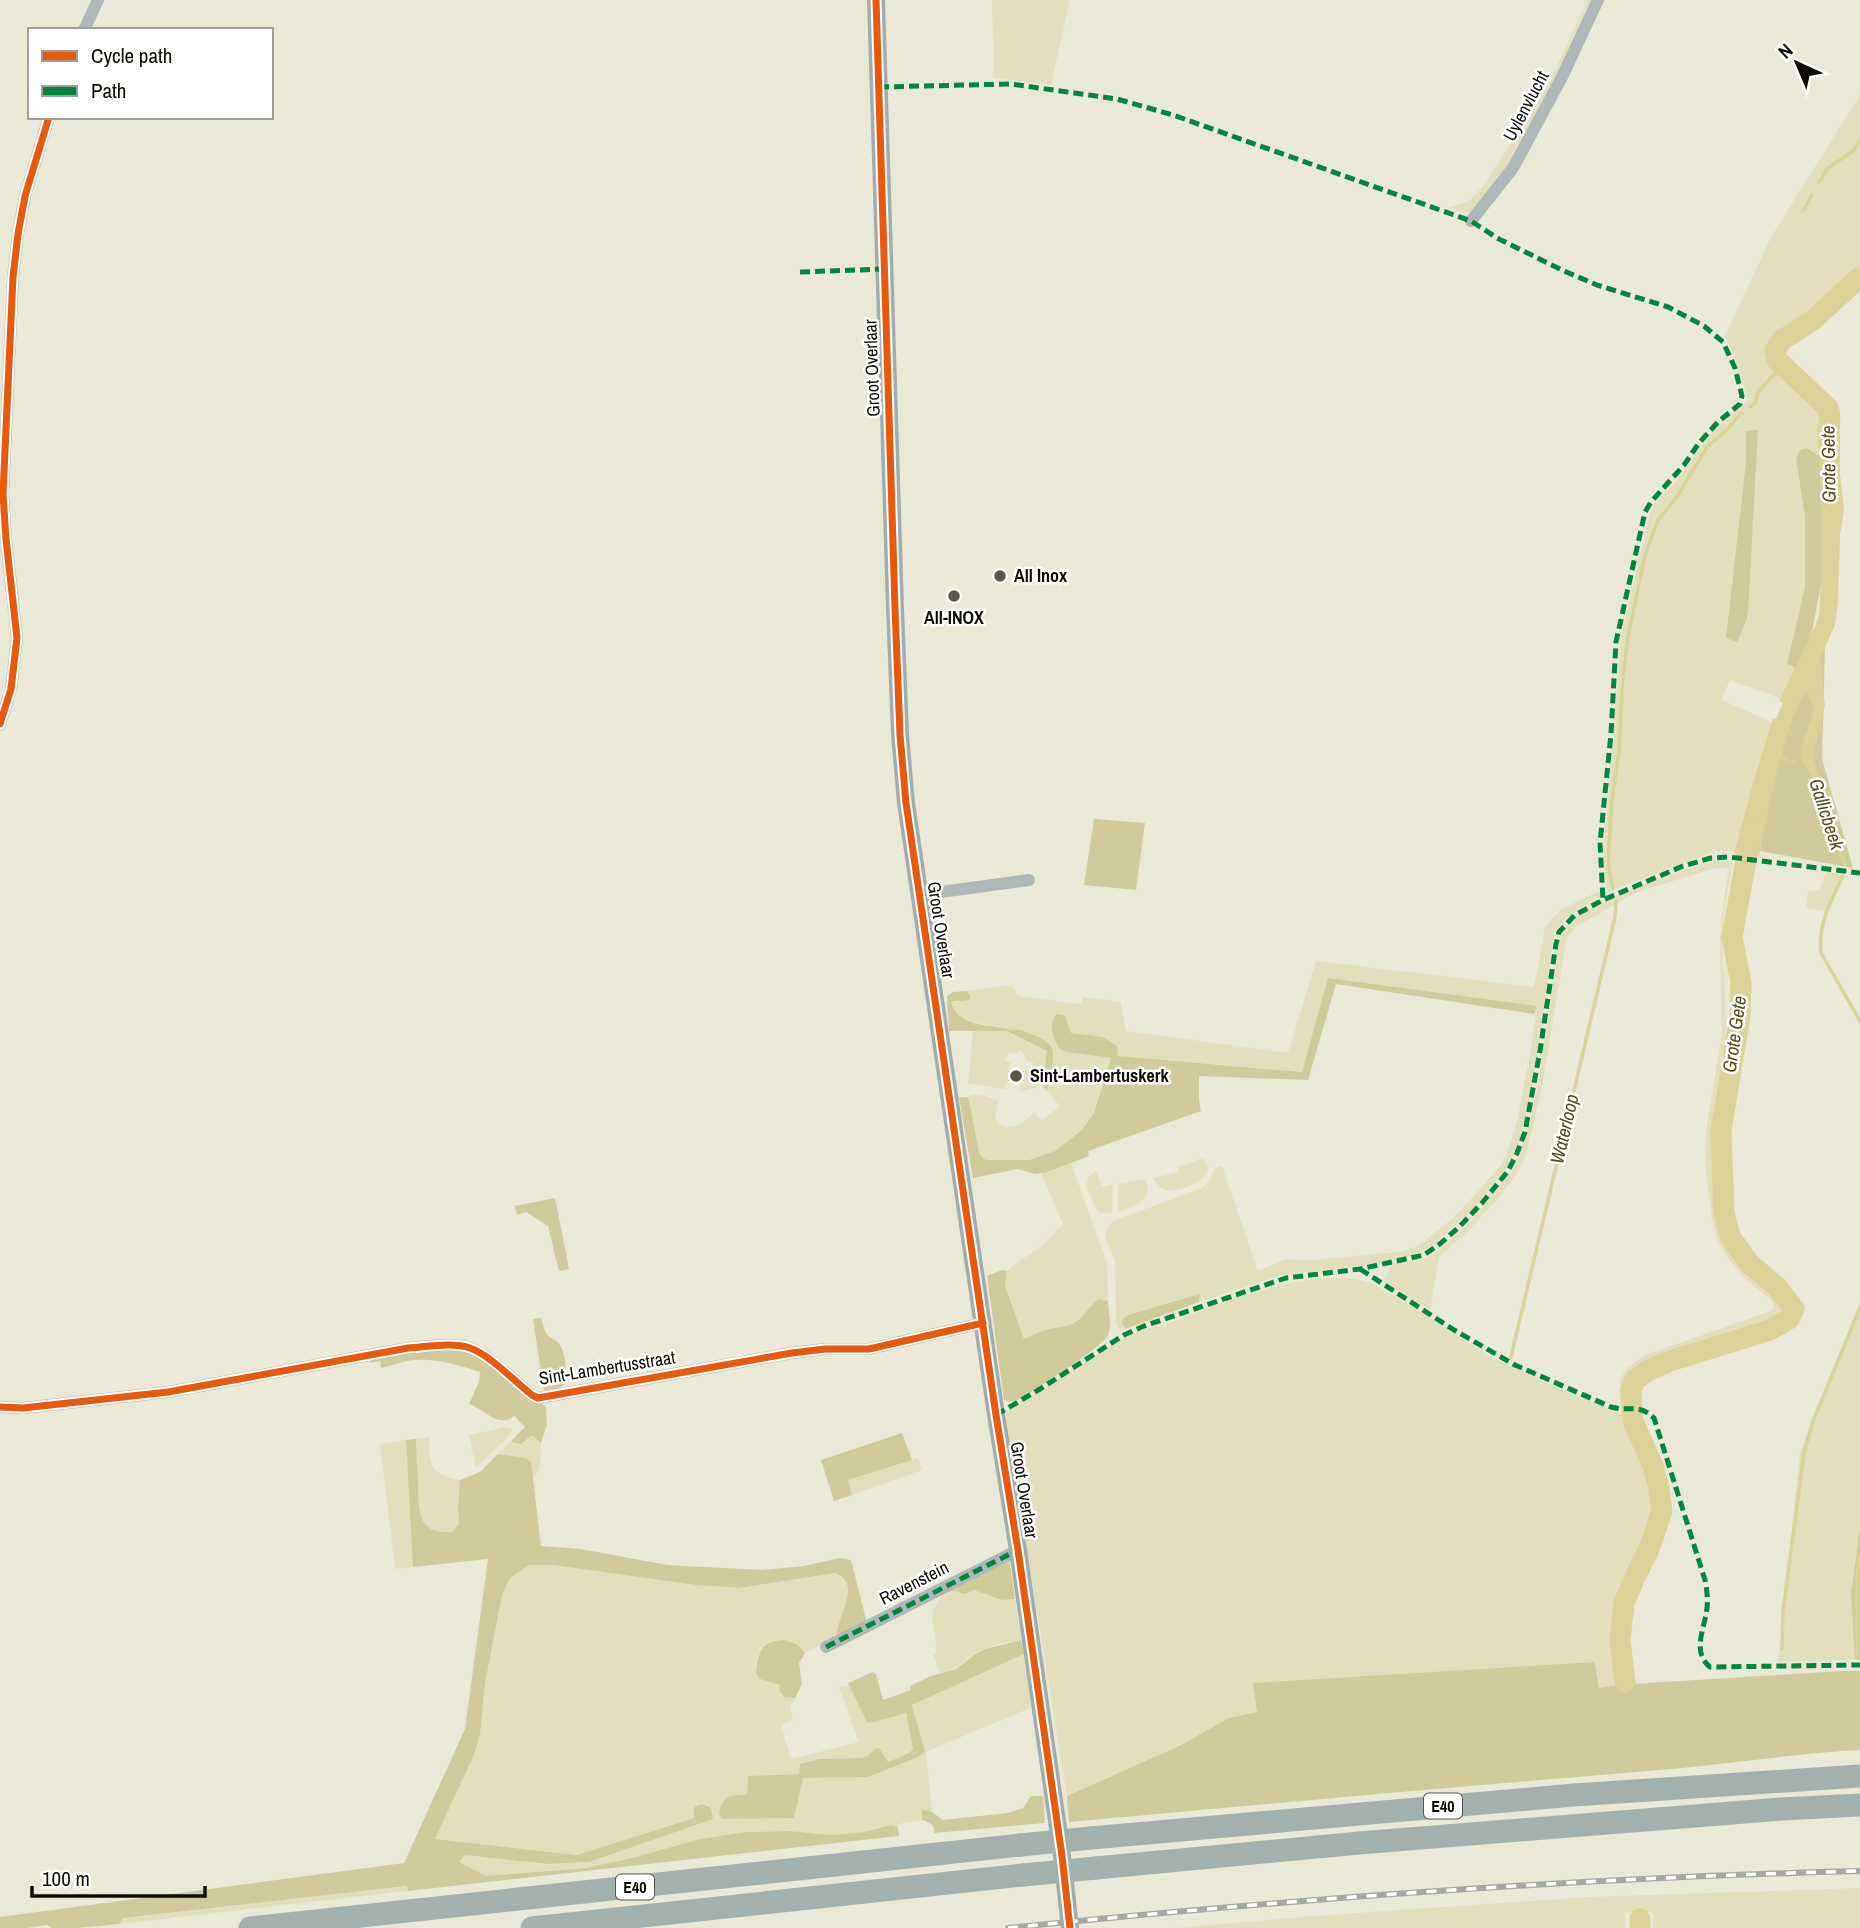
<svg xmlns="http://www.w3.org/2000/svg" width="1860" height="1928" font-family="'Archivo Narrow',sans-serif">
<rect width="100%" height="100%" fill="#eae8d6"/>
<!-- green -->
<g fill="#e3dfbc" fill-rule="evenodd">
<polygon points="992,0 1070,0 1051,85 994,78"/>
<polygon points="1588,0 1595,0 1511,166 1478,208 1470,212 1460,212 1448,208 1469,201 1484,185 1549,83"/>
<path d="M1860 95V268C1847 281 1835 295 1820 306 1801 321 1774 326 1765 350L1769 361 1823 412 1820 456 1806 448 1796 459 1805 517V585L1787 663 1799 669 1782 699 1730 680 1721 700 1774 723 1736 851H1715L1608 892 1603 862 1621 637 1651 509 1679 478 1699 449 1715 429 1748 400 1733 352 1725 336 1771 237ZM1758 430 1749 598 1747 619 1746 432Z"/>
<path d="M1719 860 1733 862 1724 911 1722 935 1726 1025 1723 1077 1713 1145 1714 1169 1721 1225 1724 1239 1735 1255 1778 1297 1783 1305 1782 1312 1768 1321 1643 1363C1626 1373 1627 1387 1623 1404H1620C1620 1373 1620 1370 1648 1354L1771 1311 1774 1308 1772 1301 1743 1277 1730 1261 1717 1241 1712 1219 1705 1163 1706 1131 1722 1033 1720 935 1725 891 1729 867 1712 869 1635 893 1574 928 1568 936 1565 946 1542 1088 1526 1155 1516 1175 1499 1198 1465 1234 1439 1257 1430 1310 1383 1281 1393 1264 1415 1261 1430 1256 1439 1250 1468 1224 1512 1171 1527 1133 1538 1086 1557 952C1559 944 1560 934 1566 927 1590 899 1682 870 1719 860Z"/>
<polygon points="1827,871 1842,875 1827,912 1806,908 1808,890 1819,891"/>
<path d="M1599 891 1602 896C1584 906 1564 915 1554 934L1536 1064 1526 1116 1518 1145 1507 1167 1473 1209 1432 1246 1411 1256 1365 1265 1279 1276 1199 1302 1200 1295 1122 1323 1125 1329 1120 1330 1116 1324 1115 1261 1105 1236 1110 1224 1119 1219 1202 1188 1208 1183 1215 1168 1222 1166 1258 1271 1285 1259 1312 1260 1400 1252 1418 1246 1453 1218 1483 1186 1501 1165 1507 1154 1517 1122 1533 1036 1536 1006 1329 979 1303 1072 1118 1056 1077 1034 1071 1033 1068 1021 1067 1052 1111 1058 1094 1113 1082 1130 1055 1151 1029 1160H987L983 1158 979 1152 969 1100 967 1097C977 1091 988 1097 998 1101L995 1118C1005 1135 1024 1124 1034 1112L1042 1120 1060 1106 1046 1090 1049 1084 1054 1053 1012 1030 963 1020 955 1013 951 1001 970 996 967 991 1011 985 1017 994 1024 997 1082 1004 1083 997 1121 1002 1126 1031 1288 1053 1316 961 1534 987 1545 927 1560 910Z"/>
<polygon points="973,1030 1007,1031 1048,1051 1043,1086 1019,1092 1026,1069 1032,1070 1034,1063 1025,1060 1025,1055 1020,1051 1015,1054 1008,1053 1005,1061 1011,1062 1007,1083 1004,1086 1007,1090 968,1083"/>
<path d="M1204 1158C1205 1160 1208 1167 1208 1169 1208 1182 1175 1194 1165 1190 1159 1188 1156 1183 1153 1178L1179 1172 1178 1167Z"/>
<path d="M1071 1163 1107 1263 1108 1301 1099 1299C1089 1306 1084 1318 1074 1324 1065 1329 1055 1327 1046 1330 1038 1332 1031 1336 1024 1339L1005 1286 1007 1274 1006 1271 1044 1244 1063 1224 1041 1173Z"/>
<polygon points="1096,1171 1102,1187 1113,1184 1112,1214 1100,1212 1095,1207 1086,1186 1088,1178"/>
<path d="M1145 1179C1155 1202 1134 1206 1118 1212V1184Z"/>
<path d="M1321 1278H1352L1369 1282 1402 1300 1491 1357 1567 1392 1627 1416C1636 1446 1655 1475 1655 1508 1655 1532 1627 1574 1619 1599 1610 1627 1614 1656 1616 1685L1599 1688 1596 1662 1253 1684 1257 1712 1229 1718 1179 1746 1067 1796 1005 1415 1008 1411 1122 1339 1148 1328 1166 1324 1237 1297 1289 1283Z"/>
<polygon points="1860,1302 1860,1529 1851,1594 1855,1659 1778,1662 1800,1452"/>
<polygon points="506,1427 512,1429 510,1435 476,1468 469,1435"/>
<path d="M532 1435 541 1443C540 1454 543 1470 533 1477L526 1458 498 1454 511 1441 514 1443 521 1444Z"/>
<path d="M430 1437C426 1465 433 1475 460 1480L458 1507 459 1523 453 1532C417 1535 419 1512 418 1484 417 1469 417 1454 416 1439Z"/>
<polygon points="406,1440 413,1567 395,1569 380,1444"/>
<polygon points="918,1458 922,1470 852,1495 847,1480"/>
<path d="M529 1565H553L696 1585 739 1588 835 1573C864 1584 835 1618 837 1636L805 1653C793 1639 765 1633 758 1656 756 1661 756 1667 756 1673L760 1679 778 1683 780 1685V1694L784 1697 795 1698 790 1708 793 1720 781 1725 791 1759 859 1742 839 1687 850 1685 867 1722 871 1723 906 1713 913 1749 909 1753 887 1762 880 1750 875 1748 868 1756 861 1758 819 1759 800 1764V1774L748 1776 747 1795C732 1795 722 1797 719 1813L722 1819 794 1818 802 1778 868 1777 916 1758 925 1752 912 1705 1024 1654 1032 1707 926 1752 932 1812 923 1810 921 1820 902 1823 898 1827 891 1825 864 1832 830 1835 790 1831 746 1832 700 1839 632 1858 585 1868 486 1876 458 1862 465 1855 548 1864 589 1862 713 1819 711 1808C704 1804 700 1802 694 1809V1818L577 1855 435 1839 474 1755 480 1735 485 1684 502 1595 509 1578Z"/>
<path d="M974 1589 1002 1600 1015 1599 1021 1640C1005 1643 987 1645 973 1655 958 1665 959 1668 940 1673L933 1655 936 1653C938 1625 920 1611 950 1590L960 1593Z"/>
<polygon points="407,1886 408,1891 119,1924 123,1918"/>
<polygon points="1860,1888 1860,1928 1653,1928 1653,1912 1625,1913 1626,1928 1175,1928 1314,1916 1588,1897"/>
</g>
<!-- forest -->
<g fill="#d1cb9b">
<polygon points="1758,430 1749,598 1747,619 1737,642 1726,638 1746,463 1746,431"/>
<polygon points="1806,448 1820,456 1825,565 1811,636 1799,669 1787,664 1805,586 1805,517 1796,459 1800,450"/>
<polygon points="1825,648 1822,759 1853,868 1760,851 1766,816 1787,727 1797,702"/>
<polygon points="1094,819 1145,823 1136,890 1084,885"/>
<path d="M1328 978 1537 1006 1534 1014 1336 984 1308 1080 1199 1076V1100L1201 1111 1088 1151 1089 1156 1047 1172 1035 1174 1018 1169 973 1178 959 1097H967L969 1100 979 1152 983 1158 987 1160H1029L1055 1151 1082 1130 1094 1113 1111 1058 1067 1052 1059 1048C1053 1037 1048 1026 1056 1014L1065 1015 1071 1033 1103 1037 1117 1046 1118 1056 1302 1072Z"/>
<path d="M967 991 970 996V999C963 1003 958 999 951 1002 958 1028 990 1024 1012 1030 1020 1028 1026 1032 1033 1035 1053 1043 1055 1048 1052 1069 1051 1076 1050 1083 1046 1090L1043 1086 1047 1051 1007 1031H949L947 996 953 992Z"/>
<polygon points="555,1198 569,1269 559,1271 548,1226 526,1212 517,1215 515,1206"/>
<path d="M1002 1270 1006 1271 1007 1274 1005 1286 1024 1339C1031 1336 1038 1332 1046 1330 1055 1327 1065 1328 1074 1323 1084 1318 1088 1306 1099 1299L1108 1301C1108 1311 1112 1326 1108 1335 1103 1347 1037 1388 1022 1398L1011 1402 1004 1400 987 1276Z"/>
<polygon points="1200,1294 1199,1302 1125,1329 1122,1323 1123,1319 1128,1315"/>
<path d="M541 1318C543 1323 544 1330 547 1334 550 1339 557 1339 560 1345 566 1355 567 1372 565 1384L560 1388 544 1391 533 1319Z"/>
<path d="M461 1349 472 1353 546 1407 547 1424 541 1443 532 1435 521 1444 514 1443 511 1441 525 1427 514 1416C499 1429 484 1409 469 1404L479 1382 480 1372C459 1365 436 1358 414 1360 403 1361 391 1366 381 1368L380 1361 370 1363V1359L425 1350Z"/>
<polygon points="902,1433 912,1460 848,1480 852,1495 834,1501 821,1460"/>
<path d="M416 1439C417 1454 417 1469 418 1484 419 1512 417 1535 453 1532L459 1523 458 1507 460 1480 480 1472 498 1454 526 1458 531 1462 541 1546 581 1549 667 1565 762 1570 804 1566 840 1558 851 1560 867 1623 837 1636C835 1618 864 1584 835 1573L739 1588 696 1585 553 1565H529L510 1578 502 1595 485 1684 480 1735 474 1755 435 1839 577 1855 694 1818V1808C700 1802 704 1804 711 1808L713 1819 589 1862 548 1864 465 1855 459 1862 486 1876 585 1868 632 1858 700 1839 746 1832 790 1831 830 1835 864 1832 891 1825 898 1827 899 1836 408 1891 407 1886 123 1918 119 1924 78 1928H52L47 1925 27 1928H0V1917L404 1863 465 1729 488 1559 413 1567 406 1440Z"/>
<polygon points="1860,1529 1860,1660 1855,1659 1851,1594"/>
<polygon points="1009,1558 1015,1599 1002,1600 974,1590 965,1594 950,1590"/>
<path d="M785 1640 798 1645 805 1653 799 1663 802 1684 795 1698 784 1697 779 1691 780 1685 760 1679 756 1673C758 1651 761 1641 785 1640Z"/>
<path d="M1021 1640 1024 1654 912 1705 925 1752 916 1758 868 1777 803 1778 794 1818 722 1819 719 1814C722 1795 731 1795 747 1795L748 1776 799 1774 800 1764 819 1759 861 1758 868 1756 875 1748 880 1749 888 1762 909 1753 913 1749 906 1713 871 1723 867 1722 848 1683 873 1672 876 1674 883 1700 911 1690 910 1686 931 1676 956 1669 974 1655 985 1649Z"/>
<path d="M1595 1662 1599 1688 1616 1685 1841 1671H1860V1750C1789 1754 1720 1765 1649 1771 1456 1787 1262 1804 1069 1822L1067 1796 1179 1746 1229 1718 1257 1712 1253 1683Z"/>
<path d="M1031 1796H1043L1045 1823 934 1833C935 1824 929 1822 922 1820V1810C931 1810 936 1814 942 1820L1008 1813 1023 1808Z"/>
</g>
<!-- water -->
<path fill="#dbd39a" d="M1824 391 1836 402 1840 411V474L1844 509 1840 535 1838 600 1835 625 1820 659 1825 705 1820 730 1813 750V757L1818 774 1812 777C1782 739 1831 719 1805 692 1789 721 1783 750 1775 781 1769 806 1763 831 1759 857L1734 854 1753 783 1773 718 1776 719 1783 703 1779 701 1815 627 1819 615 1822 565V506L1817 428 1820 414 1812 406Z"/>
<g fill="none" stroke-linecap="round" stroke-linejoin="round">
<!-- stream -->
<g stroke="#dbd39a" stroke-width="3.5">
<polyline points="1819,182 1828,168 1853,151 1860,141"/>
<polyline points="1803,211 1812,195"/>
<polyline points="1750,407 1755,403 1758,392 1783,365"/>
<polyline points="1779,756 1786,759"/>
<polyline points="1792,761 1795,762"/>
<polyline points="1815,771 1819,782 1823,807 1833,843 1840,850 1845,864"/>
<path d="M1843 876C1831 900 1818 924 1821 953L1860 1021"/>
<polyline points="1613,889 1608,861 1612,800 1619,751 1622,688 1627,642 1645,555 1658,520 1677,497 1707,447 1727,430 1742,412"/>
<polyline points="1511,1357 1615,917 1616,901"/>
<polyline points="1782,1649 1783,1611 1804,1453 1813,1421 1860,1308"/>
<polyline points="1857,1653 1857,1574 1860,1556"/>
</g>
<!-- river -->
<g stroke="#dbd39a" stroke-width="21">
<polyline points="1830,421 1828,408 1777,360 1775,350 1782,340 1813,320 1860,277"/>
<polyline points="1625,1682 1620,1640 1624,1603 1635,1577 1649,1549 1662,1511 1659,1488 1653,1466 1633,1421 1631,1390 1635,1380 1647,1371 1670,1361 1770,1330 1789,1319 1794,1309 1777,1287 1749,1263 1730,1236 1724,1213 1721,1131 1740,1016 1741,983 1732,937 1752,827"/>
<polyline points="1640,1928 1640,1919"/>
</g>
<!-- street -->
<g stroke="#aeb8b9" stroke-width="12">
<polyline points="84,30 98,0"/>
<polyline points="1471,221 1513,168 1562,77 1598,0"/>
<polyline points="0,724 11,689 17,638 6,539 3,494 13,277 18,234 25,196 49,117"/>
<polyline points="919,895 1029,880"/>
<path d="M0 1407 23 1408 168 1392 408 1348C426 1347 453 1342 470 1348 490 1355 514 1381 532 1395L538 1398 792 1353 825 1349H869L983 1323"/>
<polyline points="826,1647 1018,1550"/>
</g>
<!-- secondary -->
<polyline stroke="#a0adb0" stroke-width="18" points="876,0 895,608 900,735 906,803 996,1415 1018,1550 1062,1856 1070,1928"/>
<!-- highway -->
<g stroke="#a3b1ae" stroke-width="23">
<polyline points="1091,1838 1574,1795 1860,1776"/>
<polyline points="1096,1868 1359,1843 1782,1809 1860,1805"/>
<polyline points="250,1928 1020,1845"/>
<polyline points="532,1928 1023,1875"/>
</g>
<!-- rail casing -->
<g stroke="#a5a8a3" stroke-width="6">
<path id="rail" d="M1008 1928C1291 1899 1576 1878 1860 1871"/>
</g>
<!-- rail -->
<use href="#rail" stroke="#fff" stroke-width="3.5" stroke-dasharray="10" stroke-linecap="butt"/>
<!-- highway-bridge -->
<g stroke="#a3b1ae" stroke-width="23">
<polyline points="1020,1845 1091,1838"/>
<polyline points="1023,1875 1096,1868"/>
</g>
<!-- quiet -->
<g stroke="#00873e" stroke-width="5" stroke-dasharray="10 5" stroke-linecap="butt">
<polyline points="879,87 1011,84 1117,99 1173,115 1471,221 1497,238 1564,271 1597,285 1668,307 1704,326 1723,342 1735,368 1742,396 1740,404 1718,422 1699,443 1684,465 1651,502 1645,512 1616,642 1611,734 1600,843 1603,900"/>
<polyline points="800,272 885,269"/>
<path d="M1360 1269 1454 1330 1515 1365 1611 1407C1628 1412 1640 1403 1654 1418L1705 1580C1707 1589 1708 1599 1707 1608 1705 1628 1691 1652 1710 1667L1860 1665"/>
<polyline points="996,1415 1040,1389 1124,1335 1144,1326 1286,1278 1360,1269 1424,1255 1441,1243 1459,1227 1482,1203 1508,1171 1517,1153 1525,1132 1540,1051 1556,944 1559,932 1575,915 1603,900 1683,866 1711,858 1729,857 1860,873"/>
<polyline points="826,1647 1018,1550"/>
</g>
<!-- cycleway casing -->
<g stroke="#fff" stroke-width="11">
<g id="cycleway">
<polyline points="876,0 895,608 900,735 906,803 996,1415 1018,1550 1062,1856 1070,1928"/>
<polyline points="0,724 11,689 17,638 6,539 3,494 13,277 18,234 25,196 49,117"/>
<path d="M0 1407 23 1408 168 1392 408 1348C426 1347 453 1342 470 1348 490 1355 514 1381 532 1395L538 1398 792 1353 825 1349H869L983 1323"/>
</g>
</g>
<!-- cycleway -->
<use href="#cycleway" stroke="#e8590c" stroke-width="7"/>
</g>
<!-- markers -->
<g fill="#5a594d" stroke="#fff" stroke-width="2.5">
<circle cx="1000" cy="576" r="7"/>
<circle cx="954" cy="596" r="7"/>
<circle cx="1016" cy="1076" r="7"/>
</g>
<g text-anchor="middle" stroke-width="5" stroke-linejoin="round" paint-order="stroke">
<!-- shield labels -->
<g fill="#fff" stroke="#56554f" stroke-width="2">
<rect x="1424" y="1793.5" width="38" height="25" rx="5"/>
<rect x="616" y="1874.5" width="38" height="25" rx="5"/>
</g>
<g font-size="16" font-weight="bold" fill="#0d0c03">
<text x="1443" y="1812">E40</text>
<text x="635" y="1893">E40</text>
</g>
<!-- street labels -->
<g font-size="18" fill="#0d0c03" stroke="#fff">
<text transform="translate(1526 106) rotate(-62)" y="6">Uylenvlucht</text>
<text transform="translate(872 368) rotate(-92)" y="6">Groot Overlaar</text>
<text transform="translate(941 930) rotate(81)" y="6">Groot Overlaar</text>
<text transform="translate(607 1368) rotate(-9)" y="6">Sint-Lambertusstraat</text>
<text transform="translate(1024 1490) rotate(81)" y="6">Groot Overlaar</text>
<text transform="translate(914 1583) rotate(-27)" y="6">Ravenstein</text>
</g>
<!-- poi labels -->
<g font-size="18" font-weight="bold" fill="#0d0c03" stroke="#fff" text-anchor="start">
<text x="1014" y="582">All Inox</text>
<text x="954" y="624" text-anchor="middle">All-INOX</text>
<text x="1030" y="1082">Sint-Lambertuskerk</text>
</g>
<!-- water labels -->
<g font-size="19" font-style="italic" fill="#544d14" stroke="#fff">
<text transform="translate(1828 464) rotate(-91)" y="7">Grote Gete</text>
<text transform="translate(1827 814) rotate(72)" y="7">Gallicbeek</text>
<text transform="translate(1734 1034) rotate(-82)" y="7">Grote Gete</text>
<text transform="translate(1564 1129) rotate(-77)" y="7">Waterloop</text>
</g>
</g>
<!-- legend -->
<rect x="28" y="28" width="245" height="91" fill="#ffffff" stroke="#9e9e9a" stroke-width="2"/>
<rect x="42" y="51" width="35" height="10" fill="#e8590c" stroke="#9e9e9a" stroke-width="2"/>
<text x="91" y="63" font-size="21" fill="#0d0c03">Cycle path</text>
<rect x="42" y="86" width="35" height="10" fill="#00873e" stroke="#9e9e9a" stroke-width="2"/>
<text x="91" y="98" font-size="21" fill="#0d0c03">Path</text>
<!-- north arrow -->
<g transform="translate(1797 63) rotate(316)" stroke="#ffffff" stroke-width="5" paint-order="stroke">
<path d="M0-5L12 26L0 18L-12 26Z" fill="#0d0c03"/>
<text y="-10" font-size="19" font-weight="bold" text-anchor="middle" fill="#0d0c03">N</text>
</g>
<!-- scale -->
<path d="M32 1886v10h173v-10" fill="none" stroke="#0d0c03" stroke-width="3.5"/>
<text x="42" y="1886" font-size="21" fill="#0d0c03" stroke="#ffffff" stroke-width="5" paint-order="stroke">100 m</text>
</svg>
